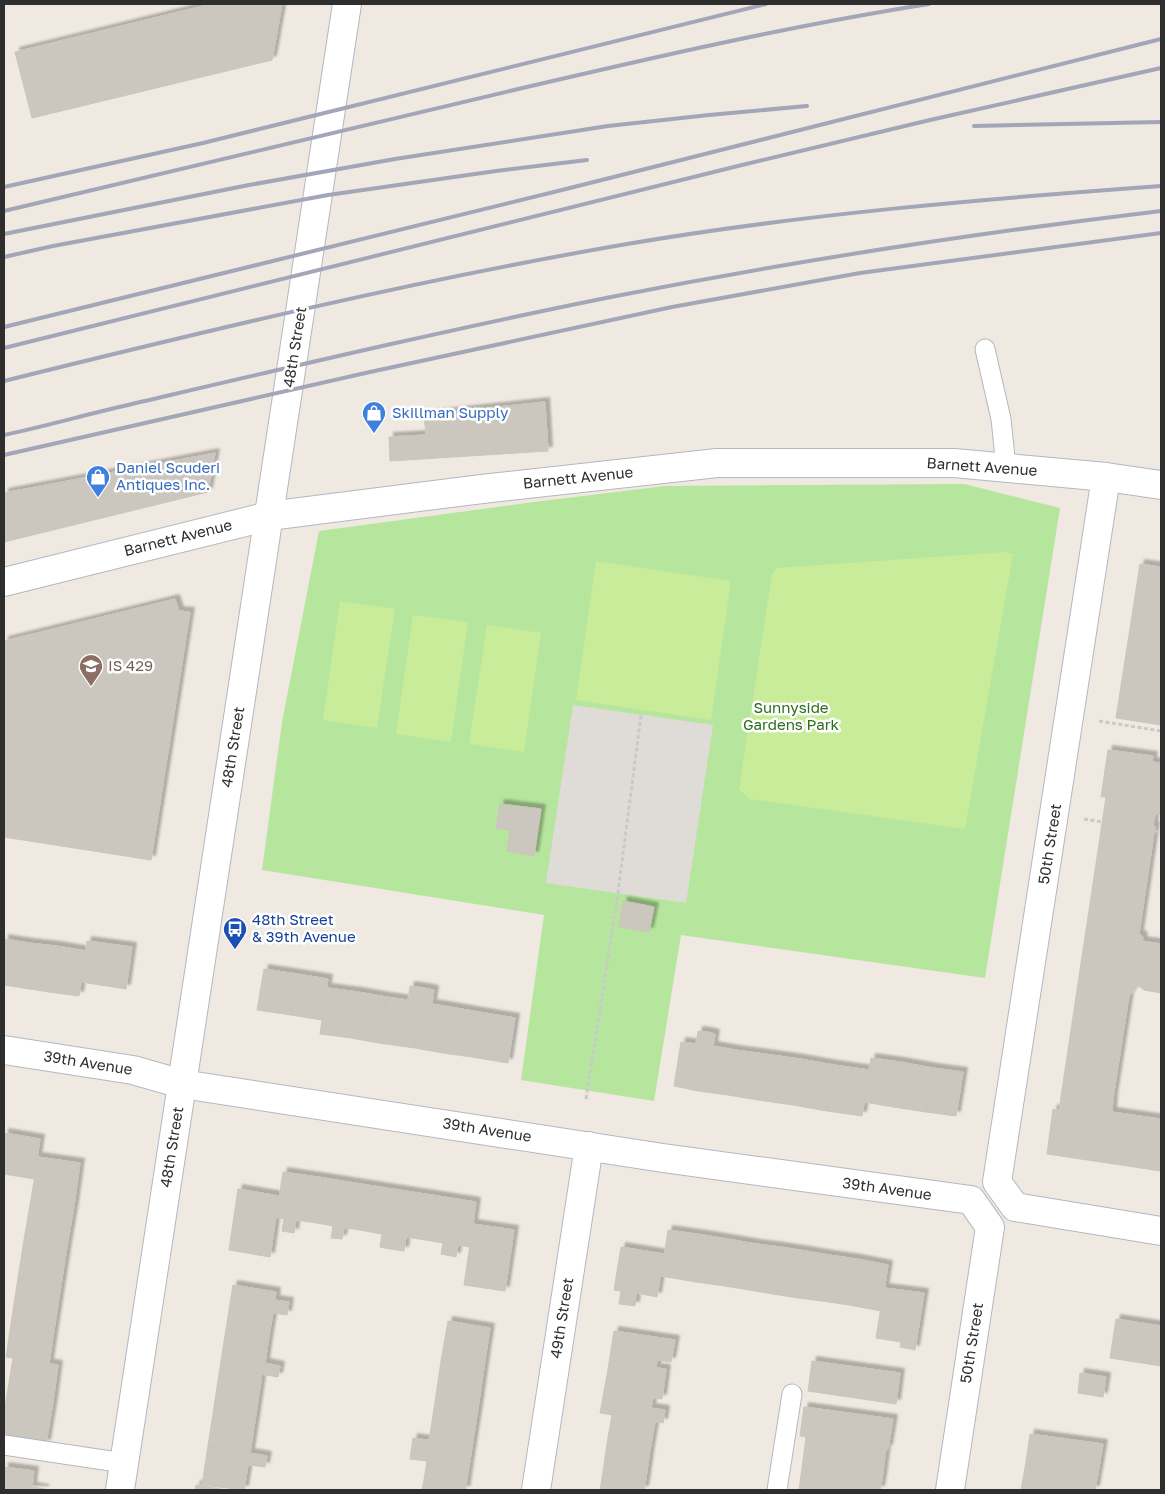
<svg xmlns="http://www.w3.org/2000/svg" width="1165" height="1494" font-family="'Golos Text',sans-serif">
<defs>
<filter id="shadow"><feDropShadow dx="4.5" dy="-4.5" stdDeviation="1" flood-color="#0004"/></filter>
</defs>
<rect width="100%" height="100%" fill="#efe9e1"/>
<!-- green -->
<polygon fill="#b6e59e" points="964,484 1060,508 985,978 681,935 654,1101 521,1080 544,915 262,870 282,722 319,531 534,502 665,486"/>
<!-- pitch -->
<g fill="#c9ec9a">
<polygon points="1006,552 1013,554 965,829 749,799 739,789 772,574 777,568"/>
<polygon points="596,561 731,581 711,720 576,700"/>
<polygon points="340,601 395,609 377,728 323,720"/>
<polygon points="413,615 468,622 451,742 396,734"/>
<polygon points="487,625 541,633 524,752 469,744"/>
</g>
<!-- plaza -->
<polygon fill="#dfdcd8" points="573,705 713,725 686,903 546,883"/>
<!-- building -->
<g fill="#cbc7bf" stroke="#cbc5ba" filter="url(#shadow)">
<polygon points="211,4 282,4 272,60 32,118 15,52"/>
<polygon points="545,402 548,451 390,461 389,437 426,435 424,415"/>
<polygon points="215,453 208,492 4,542 4,493"/>
<polygon points="1140,564 1161,567 1161,725 1116,718"/>
<polygon points="175,599 179,611 190,612 151,860 4,837 4,641"/>
<polygon points="1108,750 1153,756 1152,762 1161,763 1161,815 1155,814 1153,826 1155,826 1139,934 1143,937 1142,941 1161,944 1161,993 1144,990 1138,985 1129,996 1113,1098 1062,1090 1106,797 1101,797"/>
<polygon points="500,804 541,809 534,856 507,851 510,830 496,828"/>
<polygon points="623,901 654,907 649,932 619,927"/>
<polygon points="4,939 29,943 23,988 4,985"/>
<polygon points="87,941 132,947 126,989 81,982"/>
<polygon points="29,943 56,946 49,992 23,988"/>
<polygon points="56,946 86,951 79,996 49,992"/>
<polygon points="264,969 297,974 291,1015 257,1010"/>
<polygon points="297,974 328,979 322,1020 291,1015"/>
<polygon points="410,986 424,988 415,1048 379,1043 386,997 408,1000"/>
<polygon points="327,988 358,992 351,1038 320,1034"/>
<polygon points="424,988 434,990 432,1004 450,1007 443,1053 415,1048"/>
<polygon points="358,992 386,997 379,1043 351,1038"/>
<polygon points="450,1007 479,1012 472,1057 443,1053"/>
<polygon points="479,1012 515,1018 508,1063 472,1057"/>
<polygon points="698,1031 707,1032 698,1091 674,1086 681,1042 696,1044"/>
<polygon points="707,1032 715,1034 713,1046 735,1050 728,1095 698,1091"/>
<polygon points="735,1050 765,1054 758,1100 728,1095"/>
<polygon points="765,1054 800,1059 793,1105 758,1100"/>
<polygon points="871,1058 900,1062 893,1107 864,1102"/>
<polygon points="800,1059 834,1065 827,1111 793,1105"/>
<polygon points="900,1062 933,1068 926,1112 893,1107"/>
<polygon points="834,1065 869,1070 862,1116 827,1111"/>
<polygon points="933,1068 963,1072 956,1116 926,1112"/>
<polygon points="1062,1090 1113,1098 1112,1112 1161,1119 1161,1171 1047,1154 1053,1109 1059,1111"/>
<polygon points="4,1133 40,1139 34,1179 4,1174"/>
<polygon points="38,1157 80,1163 74,1206 31,1199"/>
<polygon points="283,1172 324,1178 317,1223 296,1220 294,1233 282,1231 284,1219 276,1217"/>
<polygon points="324,1178 361,1184 354,1229 344,1228 342,1239 331,1238 333,1226 317,1223"/>
<polygon points="361,1184 399,1190 390,1249 380,1247 382,1234 354,1229"/>
<polygon points="238,1189 279,1196 270,1257 229,1250"/>
<polygon points="399,1190 438,1196 432,1241 406,1237 404,1251 390,1249"/>
<polygon points="438,1196 476,1202 470,1247 458,1245 456,1257 441,1254 443,1243 432,1241"/>
<polygon points="31,1199 74,1206 67,1247 24,1240"/>
<polygon points="473,1224 514,1230 505,1291 464,1285"/>
<polygon points="668,1230 703,1235 696,1282 661,1276"/>
<polygon points="703,1235 733,1240 725,1286 696,1282"/>
<polygon points="24,1240 67,1247 61,1285 18,1278"/>
<polygon points="733,1240 756,1244 749,1290 725,1286"/>
<polygon points="756,1244 780,1247 773,1294 749,1290"/>
<polygon points="621,1247 664,1254 657,1297 636,1293 635,1306 619,1304 621,1291 614,1290"/>
<polygon points="780,1247 806,1251 798,1298 773,1294"/>
<polygon points="806,1251 829,1255 822,1301 798,1298"/>
<polygon points="829,1255 857,1259 849,1305 822,1301"/>
<polygon points="857,1259 888,1265 881,1311 849,1305"/>
<polygon points="18,1278 61,1285 55,1324 12,1317"/>
<polygon points="233,1285 276,1292 275,1300 289,1302 287,1315 273,1313 269,1336 226,1329"/>
<polygon points="884,1288 924,1293 915,1350 900,1347 901,1342 876,1338"/>
<polygon points="12,1317 55,1324 49,1363 6,1357"/>
<polygon points="1116,1319 1161,1326 1161,1366 1110,1358"/>
<polygon points="448,1321 490,1328 484,1367 441,1361"/>
<polygon points="226,1329 269,1336 265,1363 280,1366 278,1377 220,1367"/>
<polygon points="614,1331 675,1340 671,1362 657,1360 656,1368 666,1369 664,1384 607,1375"/>
<polygon points="13,1358 58,1365 53,1402 7,1395"/>
<polygon points="441,1361 484,1367 478,1409 435,1402"/>
<polygon points="812,1361 900,1373 896,1404 808,1391"/>
<polygon points="220,1367 262,1374 256,1414 214,1407"/>
<polygon points="1080,1373 1106,1377 1103,1397 1078,1393"/>
<polygon points="607,1375 664,1384 662,1399 653,1398 651,1408 665,1410 663,1423 600,1413"/>
<polygon points="7,1395 53,1402 46,1444 4,1437 4,1413"/>
<polygon points="435,1402 478,1409 472,1447 429,1441"/>
<polygon points="214,1407 256,1414 250,1453 208,1446"/>
<polygon points="804,1407 893,1419 888,1449 800,1436"/>
<polygon points="612,1415 655,1422 650,1450 607,1443"/>
<polygon points="1030,1434 1103,1444 1098,1473 1026,1462"/>
<polygon points="806,1437 886,1449 882,1479 802,1468"/>
<polygon points="413,1438 472,1447 466,1486 424,1480 427,1461 410,1459"/>
<polygon points="607,1443 650,1450 646,1478 603,1472"/>
<polygon points="208,1446 267,1456 265,1467 248,1465 244,1490 202,1485"/>
<polygon points="1026,1462 1098,1473 1095,1490 1021,1490"/>
<polygon points="4,1467 34,1471 32,1487 45,1489 44,1490 4,1490"/>
<polygon points="802,1468 882,1479 880,1490 799,1490"/>
<polygon points="603,1472 646,1478 644,1490 600,1490"/>
<polygon points="424,1480 466,1486 466,1490 422,1490"/>
<polygon points="196,1485 227,1490 195,1490"/>
</g>
<g fill="none" stroke-linecap="round" stroke-linejoin="round">
<!-- service casing -->
<g stroke="#b4b7c1" stroke-width="21">
<g id="service">
<polyline points="985,349 1001,419 1006,467"/>
<polyline points="4,1445 124,1463"/>
<polyline points="777,1490 792,1394"/>
</g>
</g>
<!-- minor casing -->
<g stroke="#b4b7c1" stroke-width="30">
<g id="minor">
<polyline points="1106,477 997,1182 1015,1207 1161,1231"/>
<polyline points="4,582 269,516 482,489 717,463 954,463 1106,477 1161,485"/>
<polyline points="4,1050 133,1070 182,1084 663,1158 971,1200 990,1227 950,1490"/>
<polyline points="536,1490 589,1146"/>
</g>
</g>
<!-- tertiary casing -->
<g stroke="#b4b7c1" stroke-width="30">
<polyline id="tertiary" points="120,1490 347,4"/>
</g>
<!-- path -->
<g stroke="#c9c9c9" stroke-width="3" stroke-dasharray="4 2.5" stroke-linecap="butt">
<polyline points="1099,721 1161,731"/>
<polyline points="1084,819 1102,822"/>
<polyline points="1155,831 1161,833"/>
<polyline points="586,1099 618,893 641,715"/>
</g>
<!-- service -->
<use href="#service" stroke="#fff" stroke-width="19"/>
<!-- minor -->
<use href="#minor" stroke="#fff" stroke-width="28"/>
<!-- tertiary -->
<use href="#tertiary" stroke="#fff" stroke-width="28"/>
<!-- rail -->
<g stroke="#a3a6b8" stroke-width="4">
<polyline points="974,126 1161,122"/>
<polyline points="4,187 203,143 766,4"/>
<path d="M4 211C173 170 343 129 514 90 651 58 789 26 929 4"/>
<polyline points="4,234 249,185 395,159 608,126 709,115 807,106"/>
<polyline points="4,257 53,246 328,195 496,171 587,160"/>
<polyline points="4,327 566,189 1161,39"/>
<polyline points="4,348 742,165 930,120 1161,68"/>
<path d="M4 381C210 330 417 280 627 244 804 214 983 199 1161 186"/>
<path d="M4 435C42 427 81 416 119 407 282 369 446 330 611 297 793 261 977 233 1161 211"/>
<polyline points="4,455 370,372 672,307 860,273 1161,233"/>
</g>
</g>
<!-- icons -->
<defs>
<g id="shop-pin" transform="scale(1.25)"><path d="M0 17L-7.5 6A9.5 9.5 0 1 1 7.5 6Z" fill="#3f7fe0" stroke="#fff"/><path d="M-5-2.5h2.3a2.7 3.5 0 0 1 5.4 0H5L5.5 6h-11ZM-1.5-2.5h3a1.5 2.3 0 0 0-3 0Z" fill="#fff"/></g>
<g id="school-pin" transform="scale(1.25)"><path d="M0 17L-7.5 6A9.5 9.5 0 1 1 7.5 6Z" fill="#8d6e63" stroke="#fff"/><path d="M0-5L7-2L0 1L-7-2ZM-4 1L0 2.5L4 1V4Q0 6-4 4Z" fill="#fff"/></g>
<g id="bus-pin" transform="scale(1.25)"><path d="M0 17L-7.5 6A9.5 9.5 0 1 1 7.5 6Z" fill="#1a4fb4" stroke="#fff"/><path d="M-5-6H5V4H4V6H2V4H-2V6H-4V4H-5ZM-3.5-4V0h7V-4ZM-3.5 1.2v1.5H-2V1.2ZM2 1.2v1.5H3.5V1.2Z" fill="#fff"/></g>
</defs>
<g fill-rule="evenodd">
<use href="#shop-pin" x="374" y="413"/>
<use href="#shop-pin" x="98" y="477"/>
<use href="#school-pin" x="91" y="666"/>
<use href="#bus-pin" x="235" y="929"/>
</g>
<g text-anchor="middle" stroke-width="5" stroke-linejoin="round" paint-order="stroke">
<!-- street labels -->
<g font-size="15" fill="#2e2e2e" stroke="#fff">
<text transform="translate(295 347) rotate(-81)" y="5">48th Street</text>
<text transform="translate(982 467) rotate(4)" y="5">Barnett Avenue</text>
<text transform="translate(578 478) rotate(-6)" y="5">Barnett Avenue</text>
<text transform="translate(178 538) rotate(-14)" y="5">Barnett Avenue</text>
<text transform="translate(233 747) rotate(-81)" y="5">48th Street</text>
<text transform="translate(1050 844) rotate(-81)" y="5">50th Street</text>
<text transform="translate(88 1063) rotate(9)" y="5">39th Avenue</text>
<text transform="translate(487 1130) rotate(9)" y="5">39th Avenue</text>
<text transform="translate(172 1147) rotate(-81)" y="5">48th Street</text>
<text transform="translate(887 1189) rotate(8)" y="5">39th Avenue</text>
<text transform="translate(562 1318) rotate(-81)" y="5">49th Street</text>
<text transform="translate(972 1343) rotate(-81)" y="5">50th Street</text>
</g>
<!-- shop labels -->
<g font-size="15" fill="#366cbe" stroke="#fff" text-anchor="start">
<text x="392" y="418">Skillman Supply</text>
<text x="116" y="473">Daniel Scuderi<tspan x="116" dy="17">Antiques Inc.</tspan></text>
</g>
<!-- education labels -->
<g font-size="15" fill="#785e54" stroke="#fff" text-anchor="start">
<text x="108" y="671">IS 429</text>
</g>
<!-- park labels -->
<g font-size="15" fill="#2c6e1b" stroke="#fff">
<text x="791" y="713">Sunnyside<tspan x="791" dy="17">Gardens Park</tspan></text>
</g>
<!-- transit labels -->
<g font-size="15" fill="#164399" stroke="#fff" text-anchor="start">
<text x="252" y="925">48th Street<tspan x="252" dy="17">&amp; 39th Avenue</tspan></text>
</g>
</g>
<!-- border -->
<rect width="1165" height="1494" fill="none" stroke="#2e2e2e" stroke-width="10"/>
</svg>
